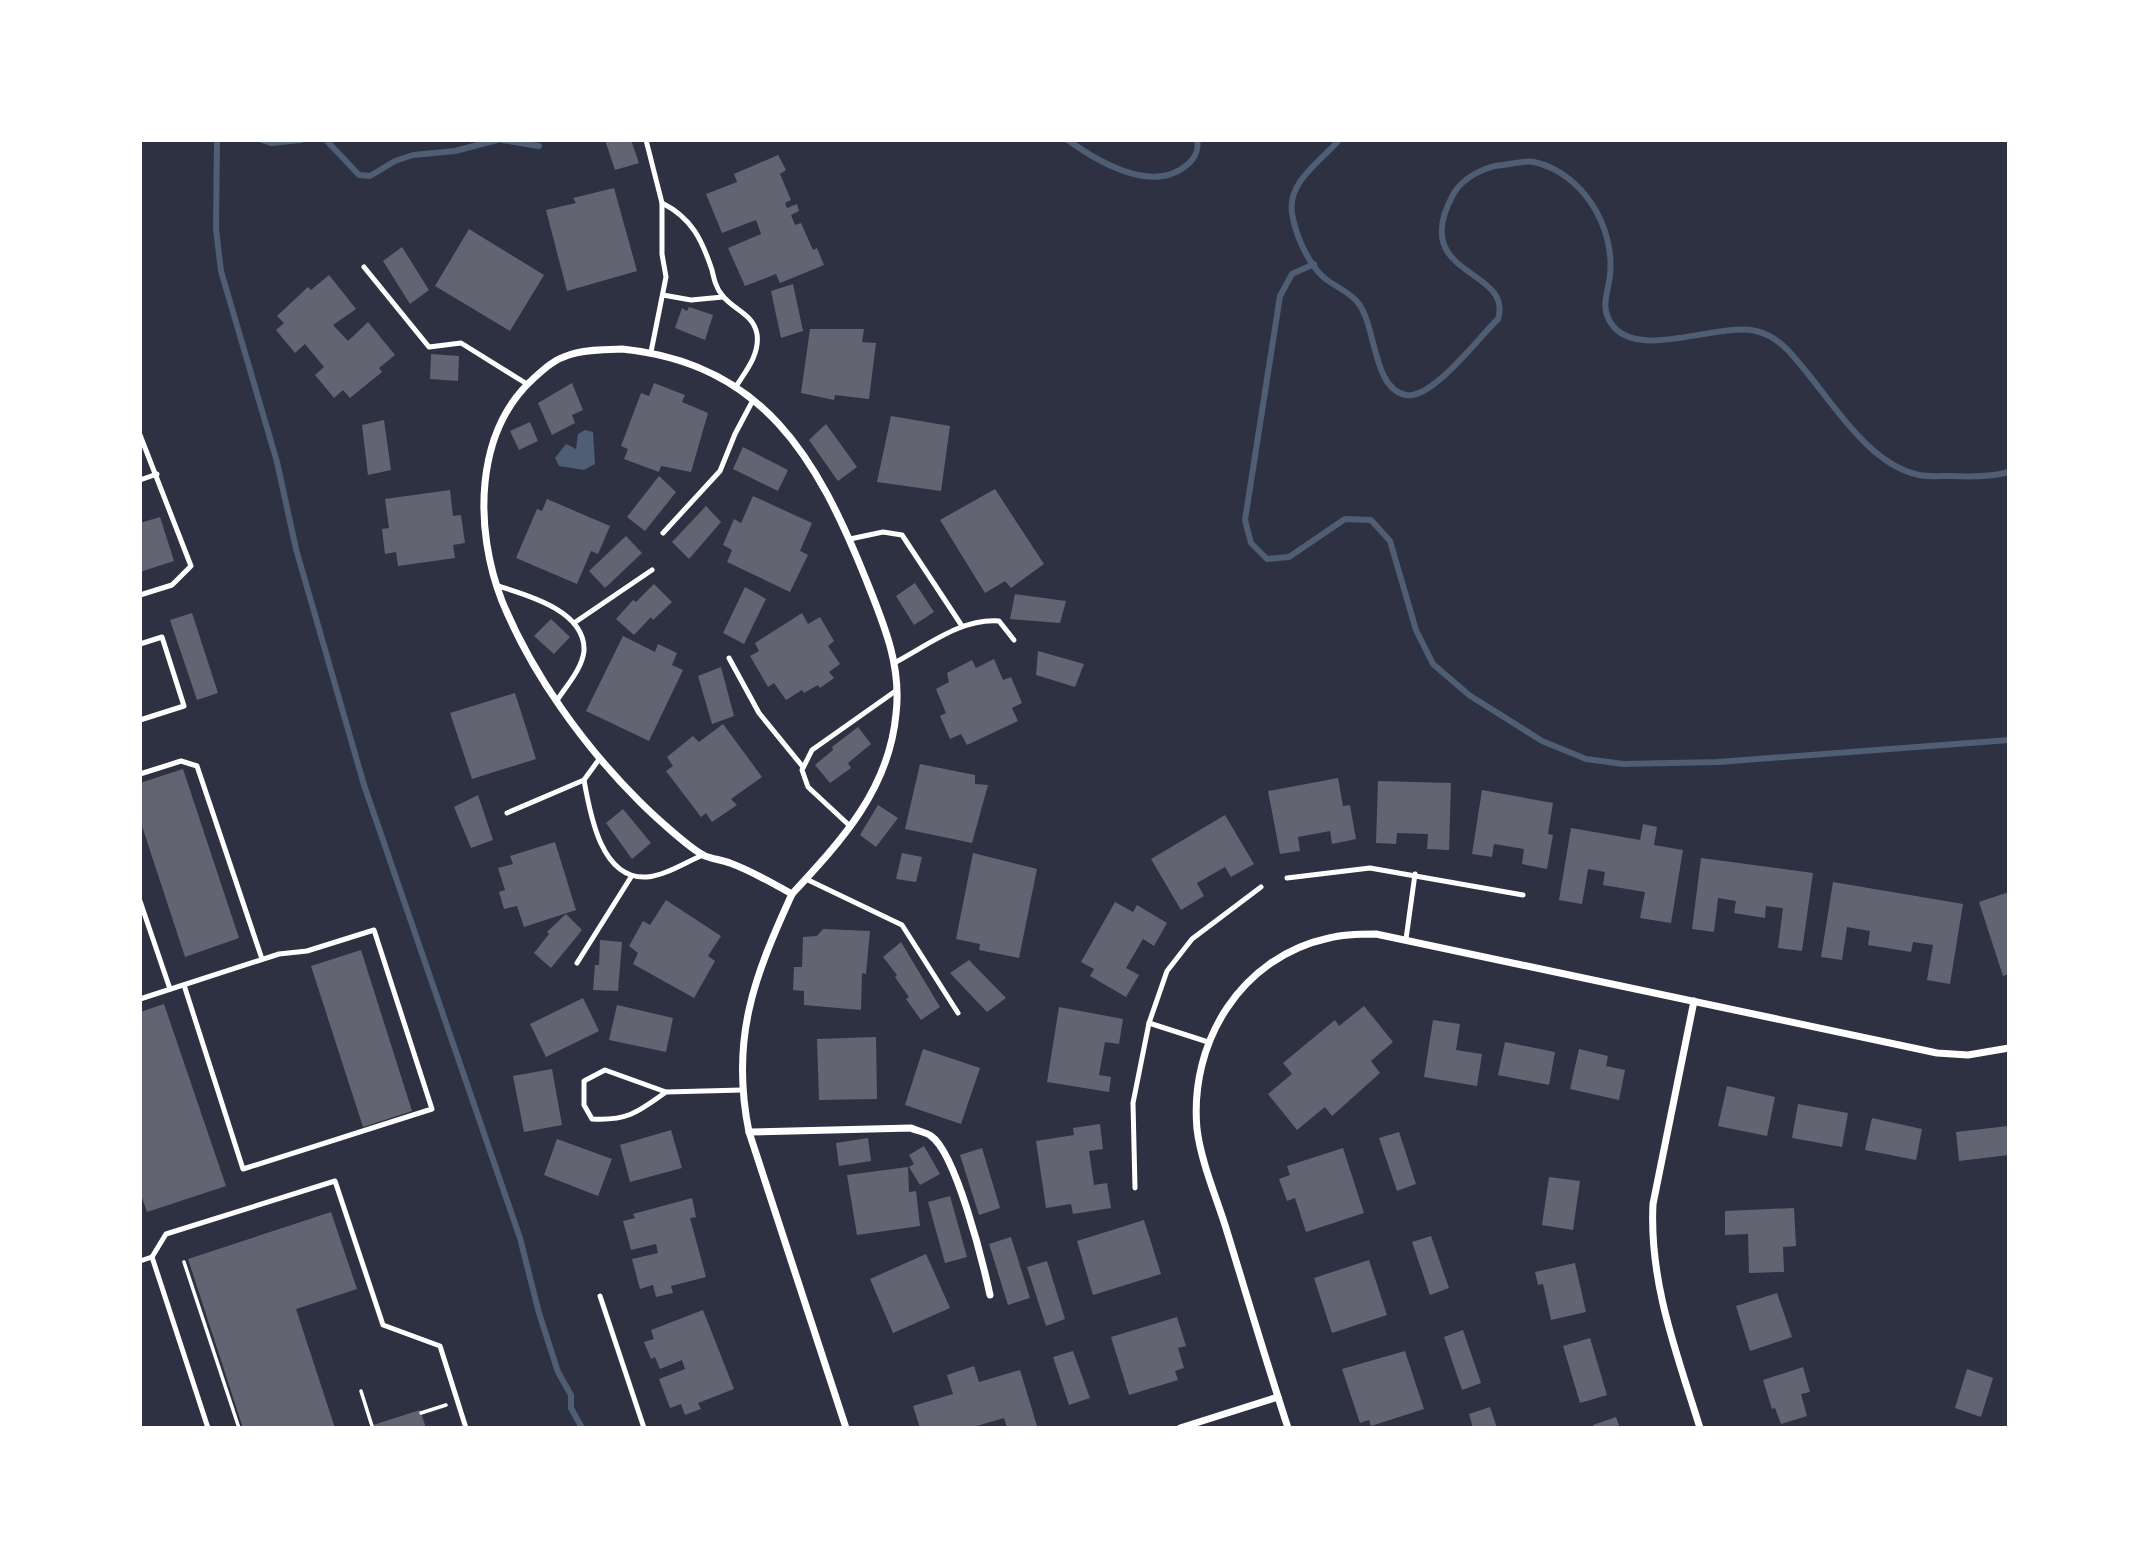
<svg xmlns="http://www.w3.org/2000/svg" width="2149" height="1568" font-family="'Roboto Serif',serif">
<rect width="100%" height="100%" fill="#2d3142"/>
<!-- water -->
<polygon fill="#4f5d75" points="585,430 593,432 595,464 584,470 559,466 555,458 566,444 576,449 578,434"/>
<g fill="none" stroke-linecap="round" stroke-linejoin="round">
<!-- stream -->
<g stroke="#4f5d75" stroke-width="6">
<polyline points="217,140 216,229 221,271 277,462 296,549 364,785 520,1238 539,1313 558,1372 571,1395 571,1408 582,1428"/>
<polyline points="262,140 271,143 301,140"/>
<polyline points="326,140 359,175 370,176 395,161 413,155 455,151 497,140"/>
<polyline points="502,140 539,146"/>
<path d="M1068 140C1098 162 1154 195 1188 164 1195 158 1199 149 1197 140"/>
<path d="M1339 140C1321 161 1287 182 1292 213 1295 234 1307 260 1321 275 1332 286 1350 291 1359 304 1376 327 1373 389 1406 395 1432 400 1478 338 1498 319 1514 267 1406 278 1454 193 1463 178 1485 166 1503 165 1512 164 1525 160 1534 162 1583 173 1615 227 1610 275 1608 294 1599 308 1613 326 1641 360 1717 322 1756 331 1778 336 1791 353 1804 369 1835 406 1870 465 1919 475 1929 477 1941 476 1951 476 1970 477 1991 477 2009 472"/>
<polyline points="1314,264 1292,274 1280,296 1245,520 1251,543 1267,559 1289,557 1345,519 1371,520 1390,541 1416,630 1433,664 1469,695 1542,741 1586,759 1623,764 1718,762 2009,740"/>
</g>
</g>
<!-- building -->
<g fill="#626471">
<polygon points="605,140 631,140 639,163 615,170"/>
<polygon points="778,155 786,170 780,174 791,200 785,203 787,208 797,204 799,211 791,215 795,225 801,223 813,250 817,248 824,265 780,283 776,274 745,286 728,248 761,234 756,220 722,233 706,194 737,182 734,174"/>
<polygon points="614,188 637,271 567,291 546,210 576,203 573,198"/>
<polygon points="469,229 544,275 510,331 435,286"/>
<polygon points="402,247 429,290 410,304 383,261"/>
<polygon points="329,275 356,309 333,325 348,341 368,322 395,355 379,368 382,372 350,398 343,390 334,398 315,375 324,367 305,344 295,353 276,330 284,323 277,316 308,287 311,290"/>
<polygon points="793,284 803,331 781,338 771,291"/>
<polygon points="689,307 713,315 705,340 675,328 682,308 687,311"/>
<polygon points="810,329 864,329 862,342 876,343 869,399 835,395 834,400 801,393"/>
<polygon points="431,354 459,356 458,381 430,379"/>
<polygon points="572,383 583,410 572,415 575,423 552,435 538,403"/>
<polygon points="654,383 685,395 682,402 708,413 691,472 661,466 659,472 624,459 628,449 621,446 641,393 649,396"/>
<polygon points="891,416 950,426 941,491 877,482"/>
<polygon points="384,420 391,470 368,475 362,425"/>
<polygon points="530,422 538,441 519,450 510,431"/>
<polygon points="826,424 857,467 838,481 809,440"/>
<polygon points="743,447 788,470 778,491 733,469"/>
<polygon points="659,476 676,492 645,531 627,517"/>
<polygon points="995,489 1044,564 1011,588 1005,581 985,593 940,520"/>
<polygon points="450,490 453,516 461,515 465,543 453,545 455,558 398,566 396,552 385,554 382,529 389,528 385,499"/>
<polygon points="753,496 812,523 800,551 808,555 790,592 727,562 732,550 723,545 734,519 741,523"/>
<polygon points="547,499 610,526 598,554 591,551 577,584 516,558 537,509 542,511"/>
<polygon points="706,506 721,522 689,559 672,542"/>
<polygon points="160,517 174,561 140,572 140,523"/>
<polygon points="626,536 642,553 605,588 589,571"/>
<polygon points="915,583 934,612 914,625 896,596"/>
<polygon points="654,584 672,602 653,620 651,617 634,635 616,619 633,600 636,602"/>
<polygon points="745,587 766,599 744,644 723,633"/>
<polygon points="1015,594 1066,601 1060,623 1010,619"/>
<polygon points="192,613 218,693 197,700 170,620"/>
<polygon points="802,613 808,624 820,617 834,641 828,646 840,664 829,672 834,678 820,688 818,685 804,693 802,690 786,700 774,683 768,687 750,656 759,651 755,643"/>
<polygon points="551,619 570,637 554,654 534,636"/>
<polygon points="623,636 655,652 658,644 677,653 672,665 683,670 649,741 586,711"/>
<polygon points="1038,651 1084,664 1075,687 1036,675"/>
<polygon points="994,659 1003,680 1011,677 1022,703 1012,708 1018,721 967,745 961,734 950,739 940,716 946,713 936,689 949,682 947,673 972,660 976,668"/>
<polygon points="721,667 734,716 712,724 698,676"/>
<polygon points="515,693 536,759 472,779 450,713"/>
<polygon points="723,724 762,777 731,799 737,805 712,822 706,813 701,817 666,771 673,766 667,757 693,736 699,742"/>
<polygon points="858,727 871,744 848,763 851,768 830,783 815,765 833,750 832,747"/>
<polygon points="920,764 975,775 975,784 988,785 972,843 905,829"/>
<polygon points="183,769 239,938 185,957 140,820 140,783"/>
<polygon points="1338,778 1343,806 1350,805 1356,839 1332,844 1330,831 1298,837 1300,851 1280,854 1268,791"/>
<polygon points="1378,781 1451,783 1449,850 1427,849 1428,834 1397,833 1396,844 1376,843"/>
<polygon points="1482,790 1553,803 1548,834 1553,835 1547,869 1522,864 1524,849 1494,844 1492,857 1472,854"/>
<polygon points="478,795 493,840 471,848 454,807"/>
<polygon points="878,805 898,818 876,847 860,835"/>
<polygon points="623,809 651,843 632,859 606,823"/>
<polygon points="1225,815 1254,864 1231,877 1225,867 1197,883 1204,896 1181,910 1151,859"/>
<polygon points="1643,824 1657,827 1654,845 1683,850 1671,923 1640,918 1645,892 1603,885 1605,872 1588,869 1582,904 1559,900 1571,828 1640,840"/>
<polygon points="555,842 576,910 524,927 517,906 504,909 499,892 505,890 498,868 513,864 510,856"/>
<polygon points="902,853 922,857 916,882 896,879"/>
<polygon points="973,853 1037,869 1019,958 979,950 980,944 956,939"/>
<polygon points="1701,858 1813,873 1802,951 1778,948 1783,908 1766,906 1765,918 1734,913 1736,901 1718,898 1714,932 1692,929"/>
<polygon points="1833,882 1963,904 1950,984 1927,980 1933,945 1913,942 1911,952 1868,945 1870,931 1847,927 1842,960 1821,957"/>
<polygon points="2009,892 2009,974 2003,976 1979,902"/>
<polygon points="666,900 721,936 708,956 715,961 694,998 633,964 638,953 629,946 643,921 650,925"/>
<polygon points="1115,902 1133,912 1137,905 1167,923 1154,946 1143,939 1126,968 1139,975 1126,997 1090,976 1094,969 1081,962"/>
<polygon points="566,914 582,930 551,968 534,953 549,934 547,932"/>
<polygon points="823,929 870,931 866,974 862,973 861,1010 804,1005 804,991 793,990 794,967 802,967 803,937 817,936"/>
<polygon points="600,940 622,942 618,991 593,990 595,965 599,965"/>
<polygon points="901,942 940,1007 921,1020 906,999 909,997 895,977 897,975 883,957"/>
<polygon points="361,950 412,1111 363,1127 311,966"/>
<polygon points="969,960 1006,998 987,1012 950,973"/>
<polygon points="583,998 599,1031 546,1057 530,1024"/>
<polygon points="164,1004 226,1186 147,1212 140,1192 140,1012"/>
<polygon points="617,1005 673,1018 666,1052 609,1040"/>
<polygon points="1364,1006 1393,1042 1371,1061 1380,1073 1332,1116 1325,1107 1297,1130 1268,1094 1292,1074 1283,1063 1335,1020 1339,1026"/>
<polygon points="1059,1007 1123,1019 1119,1044 1105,1042 1099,1075 1111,1077 1109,1092 1047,1082"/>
<polygon points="1433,1020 1460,1024 1456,1050 1482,1054 1477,1086 1424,1077"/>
<polygon points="876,1037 877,1099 819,1100 817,1039"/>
<polygon points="1505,1042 1555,1052 1549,1085 1498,1075"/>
<polygon points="923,1049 980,1068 961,1124 905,1105"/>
<polygon points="1579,1049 1608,1056 1606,1066 1625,1070 1619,1100 1570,1089"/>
<polygon points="552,1069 562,1125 524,1132 513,1076"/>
<polygon points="1727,1086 1775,1097 1767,1136 1718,1126"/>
<polygon points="1798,1104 1848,1113 1842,1147 1792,1138"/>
<polygon points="1872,1118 1922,1129 1916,1160 1865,1150"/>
<polygon points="1100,1124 1103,1149 1089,1151 1094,1185 1107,1183 1111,1208 1073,1214 1071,1204 1046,1208 1036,1141 1074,1135 1073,1128"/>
<polygon points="2008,1126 2009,1155 1959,1161 1956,1132"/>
<polygon points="671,1130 682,1168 630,1182 620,1145"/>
<polygon points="1399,1132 1416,1184 1397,1191 1379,1138"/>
<polygon points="868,1138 871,1161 839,1166 836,1143"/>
<polygon points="557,1139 612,1159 598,1196 544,1175"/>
<polygon points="924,1146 940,1174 920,1185 909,1167 914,1164 909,1155"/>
<polygon points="982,1148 1000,1208 979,1215 960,1155"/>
<polygon points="1343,1148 1364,1213 1306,1232 1295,1198 1287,1201 1279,1179 1290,1175 1287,1166"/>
<polygon points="908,1167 909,1192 916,1191 920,1226 857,1235 847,1175"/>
<polygon points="1549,1177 1580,1181 1573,1230 1542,1225"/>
<polygon points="950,1196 967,1257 945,1263 928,1202"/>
<polygon points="692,1198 696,1217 690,1218 706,1277 671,1286 673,1293 656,1297 653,1285 640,1289 632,1259 658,1253 656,1244 631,1250 623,1221 635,1218 633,1214"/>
<polygon points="1794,1208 1796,1246 1783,1247 1784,1272 1749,1273 1748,1234 1725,1235 1725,1211"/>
<polygon points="331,1212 357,1289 296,1309 335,1428 243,1428 188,1259"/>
<polygon points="1144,1220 1161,1274 1093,1295 1077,1241"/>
<polygon points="1431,1236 1449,1288 1430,1295 1412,1242"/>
<polygon points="1011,1237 1030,1298 1008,1305 989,1244"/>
<polygon points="926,1254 950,1308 893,1333 870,1279"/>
<polygon points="1369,1260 1387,1315 1332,1333 1314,1278"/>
<polygon points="1047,1261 1065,1319 1046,1326 1027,1267"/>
<polygon points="1575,1263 1586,1312 1551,1320 1543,1284 1538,1285 1535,1272"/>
<polygon points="1777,1293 1792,1337 1750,1351 1736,1306"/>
<polygon points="703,1310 734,1389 698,1403 701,1409 685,1415 681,1404 670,1408 659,1379 685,1369 682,1360 660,1369 655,1357 651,1359 644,1342 654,1339 651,1330"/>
<polygon points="1177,1317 1186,1346 1178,1348 1184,1368 1175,1371 1178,1380 1129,1395 1111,1337"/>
<polygon points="1463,1330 1481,1383 1462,1390 1444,1337"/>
<polygon points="1590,1338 1607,1395 1580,1403 1563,1346"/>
<polygon points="1073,1351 1090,1398 1069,1405 1053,1357"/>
<polygon points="1405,1351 1424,1409 1371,1426 1369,1420 1360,1423 1342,1369"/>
<polygon points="974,1366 979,1382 1020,1370 1037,1426 1007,1428 1004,1418 970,1428 920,1428 913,1406 953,1394 947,1375"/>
<polygon points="1803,1367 1810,1392 1801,1394 1807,1416 1781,1424 1775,1408 1772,1409 1763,1380"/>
<polygon points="1967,1369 1993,1378 1981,1417 1955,1408"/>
<polygon points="1490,1407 1497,1428 1473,1428 1469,1414"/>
<polygon points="420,1410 426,1428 367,1428 367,1427"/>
<polygon points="1616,1417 1620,1428 1594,1428 1593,1425"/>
</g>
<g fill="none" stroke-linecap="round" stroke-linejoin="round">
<!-- path -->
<g stroke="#fff" stroke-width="3.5">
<polyline points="184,1262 239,1428"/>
<polyline points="361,1391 372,1426"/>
<polyline points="421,1413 446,1405"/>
</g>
<!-- service -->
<g stroke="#fff" stroke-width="5">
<path d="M646 140 662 203C692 218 702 240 712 270 714 279 716 288 722 295 733 310 753 313 757 334 760 355 745 372 735 388"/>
<polyline points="364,267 429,347 461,343 527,384"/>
<polyline points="663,295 691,300 723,297"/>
<polyline points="651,352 666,277 662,254 662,203"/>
<polyline points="140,435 191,566 172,585 140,595"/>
<polyline points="140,480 157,474"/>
<polyline points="663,533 720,471 735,434 752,402"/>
<polyline points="850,539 883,532 902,535 962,626"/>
<path d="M498 586C527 595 586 611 584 651 582 669 567 685 558 699"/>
<polyline points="574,623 652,570"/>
<polyline points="140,644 162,637 184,706 140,720"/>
<polyline points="729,658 759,713 803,767"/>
<path d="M894 663C927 646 961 618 999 621L1014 640"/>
<path d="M600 758 584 780C590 814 601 880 647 877 664 876 686 862 703 855"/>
<polyline points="140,774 181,761 197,766 262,959"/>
<polyline points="507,813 584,780"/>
<polyline points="851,827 808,787 802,770 812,750 897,690"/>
<polyline points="1287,878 1370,868 1523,895"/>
<polyline points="806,879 902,925 958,1013"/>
<polyline points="140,901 170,989"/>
<polyline points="1406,939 1415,874"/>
<polyline points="577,963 631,877"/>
<polyline points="140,999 279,954 307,951 374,930 432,1109 243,1169 184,985"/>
<polyline points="1149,1023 1208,1042"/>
<path d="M666 1092C638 1112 628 1121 592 1119L584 1105V1081L605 1070 666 1092 742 1090"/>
<polyline points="1135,1188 1133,1103 1149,1023 1167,971 1192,939 1261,887"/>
<polyline points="152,1257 208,1428"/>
<polyline points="140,1261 152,1257 166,1234 335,1181 383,1325 440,1346 466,1428"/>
<polyline points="600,1296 644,1428"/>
</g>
<!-- minor -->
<g stroke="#fff" stroke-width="7">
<path d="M622 349C763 363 817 458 865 577 883 622 902 665 896 714 889 790 841 841 792 894 772 883 752 871 730 863 722 860 713 859 705 856 690 849 652 814 639 801 583 745 532 674 502 601 474 529 474 432 534 378 545 368 555 359 569 355 586 349 605 350 622 349Z"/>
<path d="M792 894C754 977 730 1039 749 1132L846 1428"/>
<path d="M1694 1001 1653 1204C1649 1283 1677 1354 1700 1428"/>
<path d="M749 1132 911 1128C917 1131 926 1132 931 1136 956 1153 983 1263 990 1295"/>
<polyline points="1180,1428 1278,1397"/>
<path d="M1288 1428C1266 1361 1246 1293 1225 1225 1215 1194 1201 1161 1197 1129 1189 1042 1241 957 1329 938 1344 934 1360 934 1376 934L1937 1053 1968 1055 2009 1048"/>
</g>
</g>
<!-- border -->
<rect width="2149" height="1568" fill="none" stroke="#ffffff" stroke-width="284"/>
</svg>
